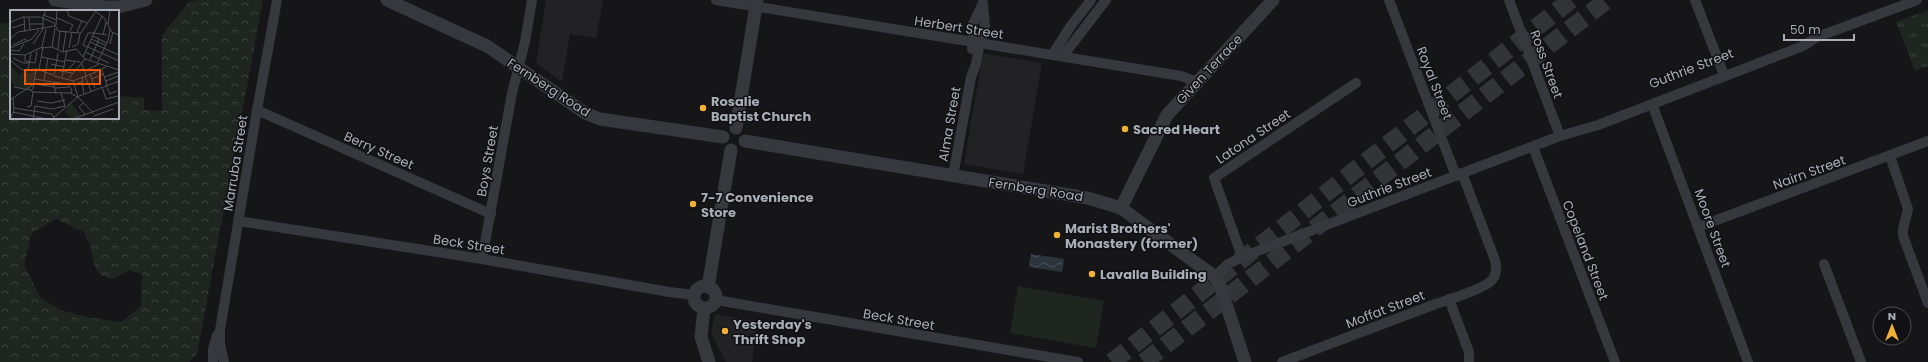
<svg xmlns="http://www.w3.org/2000/svg" width="1928" height="362" font-family="Poppins,sans-serif">
<defs>
<pattern id="forest-crowns" width="20" height="18" patternUnits="userSpaceOnUse"><rect width="20" height="18" fill="#1e261f"/><path d="M2 6a3 3 0 1 1 6 0M12 15a3 3 0 1 1 6 0" fill="none" stroke="#3c433d"/></pattern>
<pattern id="park-tufts" width="24" height="20" patternUnits="userSpaceOnUse"><rect width="24" height="20" fill="#1e261f"/><path d="M3 7l-1-3M5 7V3M7 7l1-3M15 17l-1-3M17 17v-4M19 17l1-3" fill="none" stroke="#3c433d"/></pattern>
<pattern id="water-waves" width="16" height="10" patternUnits="userSpaceOnUse"><rect width="16" height="10" fill="#2c353c"/><path d="M0 5q4-4 8 0t8 0" fill="none" stroke="#485056"/></pattern>
</defs>
<rect width="100%" height="100%" fill="#161618"/>
<!-- built -->
<g fill="#222225">
<polygon points="546,0 603,0 596,38 570,34 562,82 536,63"/>
<polygon points="983,53 1042,63 1023,174 964,164"/>
<polygon points="715,314 757,321 752,362 726,362 711,333"/>
</g>
<!-- forest -->
<path fill="url(#forest-crowns)" fill-rule="evenodd" d="M198 0H263L197 354 189 362H0V24L11 23V118H118V96L144 98V110L162 111V35L189 2ZM56 219 84 232C86 236 89 241 90 246 95 264 92 275 113 279L129 270 142 274 141 306 121 322 87 317 60 310 40 297 24 265 32 233Z"/>
<!-- park -->
<polygon fill="url(#park-tufts)" points="1928,10 1928,66 1915,71 1896,22"/>
<!-- garden -->
<polygon fill="#1e261f" points="1018,286 1104,301 1096,348 1010,333"/>
<!-- water -->
<polygon fill="url(#water-waves)" points="1031,254 1064,259 1062,272 1029,267"/>
<g fill="none" stroke-linecap="round" stroke-linejoin="round">
<!-- motorway-tunnel -->
<g stroke="#333438" stroke-width="18" stroke-dasharray="18 9" stroke-linecap="butt">
<polyline points="1112,362 1571,0"/>
<polyline points="1144,362 1607,0"/>
</g>
<!-- minor -->
<g stroke="#37383d" stroke-width="10">
<path d="M716 0C871 26 1026 52 1181 76L1197 82"/>
<polyline points="1389,0 1456,176"/>
<polyline points="1509,0 1560,136"/>
<polyline points="1695,0 1722,70"/>
<polyline points="972,49 973,24 983,3"/>
<polyline points="1053,54 1070,27 1091,0"/>
<polyline points="1063,56 1106,0"/>
<polyline points="1652,104 1748,362"/>
<polyline points="257,110 491,214"/>
<polyline points="1533,147 1615,362"/>
<polyline points="1890,156 1908,209 1903,229 1903,236 1928,303"/>
<polyline points="953,176 971,77 976,64 979,46 985,26 983,4"/>
<polyline points="238,221 482,259 669,292 695,295"/>
<polyline points="1698,227 1928,141"/>
<polyline points="1242,257 1214,178 1356,83"/>
<polyline points="482,259 512,93 525,42 532,0"/>
<polyline points="1824,264 1861,362"/>
<polyline points="1215,277 1228,264 1242,257 1560,136 1598,125 1803,46 1817,37 1917,0"/>
<polyline points="1449,299 1469,352 1469,362"/>
<polyline points="716,300 1078,362"/>
<polyline points="213,362 213,349 217,335"/>
<polyline points="224,362 220,344 220,330 257,110 277,0"/>
<path d="M1282 362C1333 343 1383 324 1433 305 1448 300 1478 291 1490 282 1497 276 1497 268 1495 260L1462 173"/>
</g>
<!-- tertiary -->
<g stroke="#37383d" stroke-width="13">
<polyline points="55,0 105,7 118,7 146,0"/>
<polyline points="387,0 487,46 585,113 600,119 723,137"/>
<polyline points="736,128 757,0"/>
<polyline points="745,141 1088,198 1121,208 1215,277 1221,288 1245,362"/>
<polyline points="1121,208 1167,115 1273,0"/>
<circle cx="705" cy="297" r="11"/>
<polyline points="708,287 731,150"/>
<polyline points="704,308 701,337 709,362"/>
</g>
</g>
<!-- markers -->
<g fill="#f2b134" stroke="#111113" stroke-width="1.5">
<circle cx="703" cy="108" r="4"/>
<circle cx="1125" cy="129" r="4"/>
<circle cx="693" cy="204" r="4"/>
<circle cx="1057" cy="235" r="4"/>
<circle cx="1092" cy="274" r="4"/>
<circle cx="725" cy="331" r="4"/>
</g>
<g text-anchor="middle" stroke-width="3" stroke-linejoin="round" paint-order="stroke">
<!-- street labels -->
<g font-size="13" fill="#a8adb8" stroke="#111113">
<text transform="translate(959 27) rotate(9)" y="5">Herbert Street</text>
<text transform="translate(1547 64) rotate(70)" y="5">Ross Street</text>
<text transform="translate(1691 68) rotate(-21)" y="5">Guthrie Street</text>
<text transform="translate(1209 69) rotate(-47)" y="5">Given Terrace</text>
<text transform="translate(1435 83) rotate(69)" y="5">Royal Street</text>
<text transform="translate(549 87) rotate(33)" y="5">Fernberg Road</text>
<text transform="translate(949 124) rotate(-80)" y="5">Alma Street</text>
<text transform="translate(1253 136) rotate(-34)" y="5">Latona Street</text>
<text transform="translate(379 150) rotate(24)" y="5">Berry Street</text>
<text transform="translate(487 161) rotate(-80)" y="5">Boys Street</text>
<text transform="translate(235 163) rotate(-81)" y="5">Marruba Street</text>
<text transform="translate(1809 172) rotate(-20)" y="5">Nairn Street</text>
<text transform="translate(1389 187) rotate(-21)" y="5">Guthrie Street</text>
<text transform="translate(1036 189) rotate(9)" y="5">Fernberg Road</text>
<text transform="translate(1713 228) rotate(70)" y="5">Moore Street</text>
<text transform="translate(469 244) rotate(9)" y="5">Beck Street</text>
<text transform="translate(1586 250) rotate(69)" y="5">Copeland Street</text>
<text transform="translate(1385 309) rotate(-21)" y="5">Moffat Street</text>
<text transform="translate(899 319) rotate(10)" y="5">Beck Street</text>
</g>
<!-- poi labels -->
<g font-size="13" font-weight="bold" fill="#a8adb8" stroke="#111113" text-anchor="start">
<text x="711" y="106">Rosalie<tspan x="711" dy="15">Baptist Church</tspan></text>
<text x="1133" y="134">Sacred Heart</text>
<text x="701" y="202">7-7 Convenience<tspan x="701" dy="15">Store</tspan></text>
<text x="1065" y="233">Marist Brothers'<tspan x="1065" dy="15">Monastery (former)</tspan></text>
<text x="1100" y="279">Lavalla Building</text>
<text x="733" y="329">Yesterday's<tspan x="733" dy="15">Thrift Shop</tspan></text>
</g>
</g>
<!-- overview -->
<g transform="translate(10 10)">
<rect width="109" height="109" fill="#161618"/>
<path d="M0 55 8 64 9 71V65L13 61 21 64 25 60 23 74 18 79 4 76 0 68Z" fill="#1e261f"/>
<path d="M61 93 71 105 62 109 54 102Z" fill="#1e261f"/>
<path fill="none" stroke="#505258" stroke-width="1" d="M57 0 59 6 77 13M85 1 94 8 102 22 109 25M33 5 47 10M14 7 15 22M19 8 20 20M47 8 63 15 60 21M1 12 13 7H30L44 13 48 21 70 23M19 14H33M98 14 100 0M46 15 47 0M2 18 14 14M33 19V8L36 0M67 22 72 10M84 23 97 25M93 25 96 12M83 26 97 33M0 29 8 22 45 16M81 29 95 35M80 32 109 45M23 34 33 19M100 34 103 22M3 35 15 29 17 32M32 37 36 19M42 37 45 18M62 37 68 34 70 24 86 1M77 37 73 35 78 23H84M78 37 109 51M0 38 22 29 29 20M31 38 42 37 53 42 66 39 75 49 109 60M59 38 62 22M48 39 50 21M0 40 9 41 14 34M53 42 56 21M75 42 99 53M1 44 15 45 32 37M15 45V51L25 53M32 47 55 52M73 47 92 6M3 48 13 53H19M0 50 12 60 27 59 43 65M55 50 70 52M80 50 89 29M71 52 76 65M25 53 27 41M87 53 98 31 100 19M41 54 54 57M39 59 62 63M18 60 21 43M29 60 33 37M77 60 89 54M92 60 97 75M56 62 65 52M85 62 96 57M80 64 85 78M44 65 48 43M44 66 63 71 68 87M75 66 81 81M52 67 57 40M94 67 109 62M59 68 75 49M25 69 42 72M82 69 93 64M34 70 38 48M63 71 86 62M96 71 108 66M108 71 109 88M43 72 58 74 62 80 61 83M43 72 46 84M72 72 74 84M64 75 73 71 72 67M96 75 100 84 107 81M4 77 20 80M92 77 96 89 108 86M45 78 59 77M19 79 23 82 60 83 69 88 84 104M21 80 23 79 26 59M51 83 55 96M0 90 24 74 45 77M27 91 41 93 55 90M73 93 69 97 75 104M17 97 21 96 23 82M4 98 42 104 45 109M3 102 37 109M84 106 103 99M0 109 4 101 3 88M23 109 25 96 42 99 55 96M42 109 69 86 109 71M63 109 109 92"/>
<path fill="#e8590c" fill-opacity="0.15" stroke="#e8590c" stroke-width="2" d="M15 60H90V74H15Z"/>
<rect width="109" height="109" fill="none" stroke="#a8adb8" stroke-width="2"/>
</g>
<!-- north arrow -->
<g transform="translate(1892 326)"><circle r="19" fill="#111113" stroke="#4d4f55"/>
<path d="M0-3L7 15L0 10L-7 15Z" fill="#f2b134"/>
<text y="-6" font-size="11" font-weight="bold" text-anchor="middle" fill="#a8adb8">N</text>
</g>
<!-- scale -->
<path d="M1784 34v6h70v-6" fill="none" stroke="#a8adb8" stroke-width="2"/>
<text x="1790" y="34" font-size="12" fill="#a8adb8" stroke="#111113" stroke-width="3" paint-order="stroke">50 m</text>
</svg>
